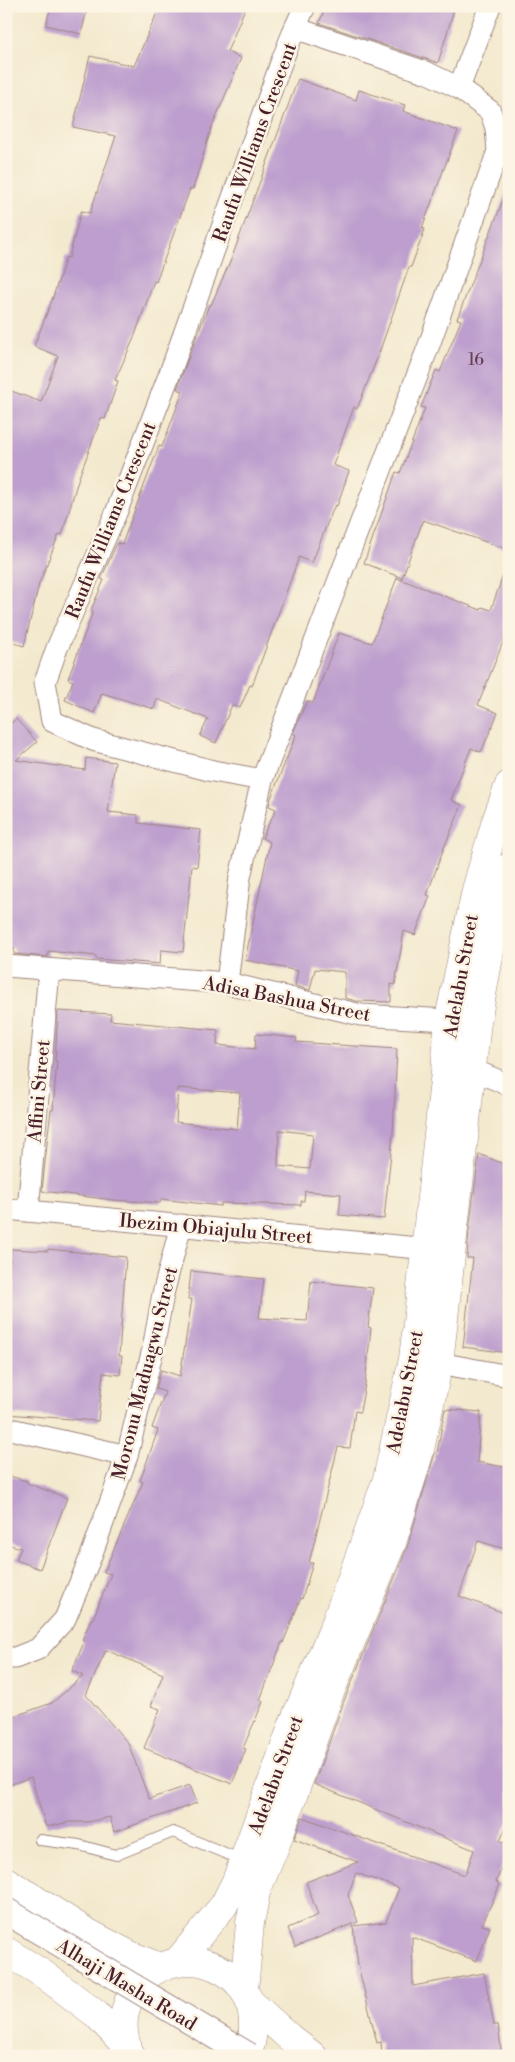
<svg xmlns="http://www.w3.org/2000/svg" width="515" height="2062" font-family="'Libre Bodoni',serif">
<rect width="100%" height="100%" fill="#fcf5e5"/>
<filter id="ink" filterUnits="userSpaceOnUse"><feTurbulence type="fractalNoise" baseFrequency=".02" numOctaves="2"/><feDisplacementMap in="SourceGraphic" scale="10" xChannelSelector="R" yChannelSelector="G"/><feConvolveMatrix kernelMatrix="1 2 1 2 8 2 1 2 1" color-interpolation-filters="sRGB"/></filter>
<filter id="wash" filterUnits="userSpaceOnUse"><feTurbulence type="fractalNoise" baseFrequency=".0096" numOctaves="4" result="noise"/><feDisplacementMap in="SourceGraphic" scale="20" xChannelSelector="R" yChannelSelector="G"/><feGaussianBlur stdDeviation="1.12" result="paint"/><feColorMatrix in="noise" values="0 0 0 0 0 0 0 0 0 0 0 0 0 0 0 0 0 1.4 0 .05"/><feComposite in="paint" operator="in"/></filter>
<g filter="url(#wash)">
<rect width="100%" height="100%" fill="#f3e9ce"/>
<g id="blocks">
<!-- building -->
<g fill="#bd9ece" fill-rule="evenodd">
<polygon points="51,6 88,6 81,34 46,25"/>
<polygon points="160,6 246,6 227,52 241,58 211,129 193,189 190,189 156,282 154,281 134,338 115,380 118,381 105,419 101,418 78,480 62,535 59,534 39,584 24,646 6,641 6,389 41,402 58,356 34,346 52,300 66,257 69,258 81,211 90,213 116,136 73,127 90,56 134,66"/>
<polygon points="326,6 455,6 438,63 319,23"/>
<polygon points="298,79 356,100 359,90 405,105 403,111 458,131 422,228 425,229 411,267 409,267 378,356 357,409 354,407 333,465 349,471 337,506 335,505 327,524 312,563 299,557 252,686 250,685 240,708 232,705 216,743 200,736 208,719 157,699 154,709 102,693 94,713 65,700 73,681 68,679 93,611 91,610 104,580 101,579 117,543 122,544 159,446 162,447 183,391 177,389 191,351 209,305 211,305 232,257"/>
<polygon points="508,187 509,550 423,520 402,578 364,563 396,472 400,473 425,408 421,407 436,370 440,372 461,320 457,319"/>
<polygon points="506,566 509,566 509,627 478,705 498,713 481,752 471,748 451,800 462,805 443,850 427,895 430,896 415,935 404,931 395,985 391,984 391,1002 356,1001 345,998 345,972 315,969 310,990 295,986 298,971 245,960 270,842 262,838 276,809 269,806 271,798 296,735 293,733 307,701 313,703 339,633 372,643 397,578 481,610 482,607 491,610"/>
<polygon points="16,719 37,742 16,760 85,770 86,758 115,762 108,812 138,815 138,823 201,830 197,867 192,866 183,952 161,950 160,964 96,959 96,956 48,951 48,957 14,954 14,948 6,947 6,727"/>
<path d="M58 1011 111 1014 110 1020 218 1030 217 1045 255 1049 256 1034 297 1038 296 1042 397 1049 393 1134 384 1219 339 1215 341 1194 305 1191 304 1201H301V1205L221 1203V1206L161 1199 160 1203 113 1200 42 1191 48 1134 51 1110H53L57 1061H55ZM178 1088 240 1093 237 1129 176 1122ZM279 1130 313 1134 310 1169 278 1166Z"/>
<polygon points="479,1154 509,1166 509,1353 463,1347 473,1258 467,1258 469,1231"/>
<polygon points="11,1249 48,1251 48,1249 126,1257 119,1356 122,1356 120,1375 103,1373 98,1421 6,1414 6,1306"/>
<polygon points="191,1271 264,1279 259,1318 307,1321 311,1281 373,1288 368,1327 371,1328 365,1384 360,1412 355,1411 350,1448 338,1447 309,1563 313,1563 302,1599 301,1598 283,1643 282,1642 260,1700 263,1702 243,1748 246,1749 232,1784 144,1748 160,1709 151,1706 163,1674 106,1650 86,1695 128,1743 149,1799 190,1785 197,1803 114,1832 110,1817 88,1822 70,1822 46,1827 31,1777 6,1786 6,1719 52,1703 83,1676 72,1671 84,1642 82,1640 91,1619 93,1619 111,1574 104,1572 143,1482 140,1481 158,1430 152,1428 165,1392 156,1389 161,1370 180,1376 192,1299 188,1299"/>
<polygon points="445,1409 481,1412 477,1462 509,1468 509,1550 478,1541 459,1596 509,1615 509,1820 500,1841 509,1844 509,1848 496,1882 500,1884 482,1925 490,1927 477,1961 412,1937 413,1986 484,1973 494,2025 498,2025 502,2056 382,2056 381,2042 377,2043 358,1965 353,1926 386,1922 399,1888 356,1873 348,1895 358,1922 295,1947 288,1928 318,1915 306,1882 358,1862 294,1839 302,1817 465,1875 474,1850 314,1784 344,1701 407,1548 435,1453 437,1453"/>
<polygon points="6,1475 27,1481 27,1483 67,1498 40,1569 16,1560 21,1548 6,1544"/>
</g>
</g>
</g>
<g filter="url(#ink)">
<use href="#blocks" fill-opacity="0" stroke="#9e847c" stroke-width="1"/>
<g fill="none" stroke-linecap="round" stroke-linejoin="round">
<!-- service casing -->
<g stroke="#9e847c" stroke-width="12">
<polyline id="service" points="40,1840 79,1845 116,1855 173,1832 242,1860"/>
</g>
<!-- minor casing -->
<g stroke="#9e847c" stroke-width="23">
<g id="minor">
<polyline points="295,28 305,6"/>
<polyline points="459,88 490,6"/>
<polyline points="6,966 227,983 361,1015 464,1021"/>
<polyline points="227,983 240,877 262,780 429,345 498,151 496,128 490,111 459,88 428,73 295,28 281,63 170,373 116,513 57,648 45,682 52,721 93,740 213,771 262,780"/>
<polyline points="471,1069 509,1085"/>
<polyline points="6,1209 439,1250"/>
<polyline points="28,1211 49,970"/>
<polyline points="439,1363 509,1376"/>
<polyline points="6,1428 127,1456"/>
<polyline points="6,1658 15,1658 38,1649 65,1619 91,1556 127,1456 153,1349 163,1294 181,1225"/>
</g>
</g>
<!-- secondary casing -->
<g stroke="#9e847c" stroke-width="29">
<g id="secondary">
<polyline points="6,1881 85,1931 130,1955 159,1967"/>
<polyline points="6,1951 43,1974 96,2014 128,2048"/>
<polyline points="178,1961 224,1905 236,1881 293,1724 336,1622 387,1479 413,1359 445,1072 449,1019 476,890 496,821 509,785"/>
<polyline points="244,1991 250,1923 256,1892 276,1844 329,1695 392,1543 419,1454 439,1363 477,1022 500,897 509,867"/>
<polyline points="250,2002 290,2038 313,2056"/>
<path d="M131 2056C101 1995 168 1936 225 1972 239 1981 249 1995 252 2012 254 2027 254 2042 246 2056"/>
</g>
</g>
<!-- service -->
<use href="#service" stroke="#fff" stroke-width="10"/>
<!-- minor -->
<use href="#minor" stroke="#fff" stroke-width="21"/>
<!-- secondary -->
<use href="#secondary" stroke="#fff" stroke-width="28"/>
<!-- tertiary-bridge casing -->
<g stroke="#9e847c" stroke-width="28" stroke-linecap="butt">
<polyline id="tertiary-bridge" points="6,1911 249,2056"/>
</g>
<!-- tertiary-bridge -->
<use href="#tertiary-bridge" stroke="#fff" stroke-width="26"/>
</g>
</g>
<g text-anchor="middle" stroke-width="5" stroke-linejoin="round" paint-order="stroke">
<!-- number labels -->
<g font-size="16" fill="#673f54">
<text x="476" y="365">16</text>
</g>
<!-- street labels -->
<g font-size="19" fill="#4a1f2b" stroke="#fcf5e5">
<text transform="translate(254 142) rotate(-70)" y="7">Raufu Williams Crescent</text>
<text transform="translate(110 520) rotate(-68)" y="7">Raufu Williams Crescent</text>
<text transform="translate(460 976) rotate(-80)" y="7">Adelabu Street</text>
<text transform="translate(287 998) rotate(11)" y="7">Adisa Bashua Street</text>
<text transform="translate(38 1091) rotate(-85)" y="7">Affini Street</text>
<text transform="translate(216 1228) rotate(5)" y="7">Ibezim Obiajulu Street</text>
<text transform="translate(144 1373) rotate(-76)" y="7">Moronu Maduagwu Street</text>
<text transform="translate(404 1392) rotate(-79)" y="7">Adelabu Street</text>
<text transform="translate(275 1775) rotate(-70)" y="7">Adelabu Street</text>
<text transform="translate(127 1984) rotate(31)" y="7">Alhaji Masha Road</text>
</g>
</g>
<!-- margin -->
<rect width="515" height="2062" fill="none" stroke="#fcf5e5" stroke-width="25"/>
</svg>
